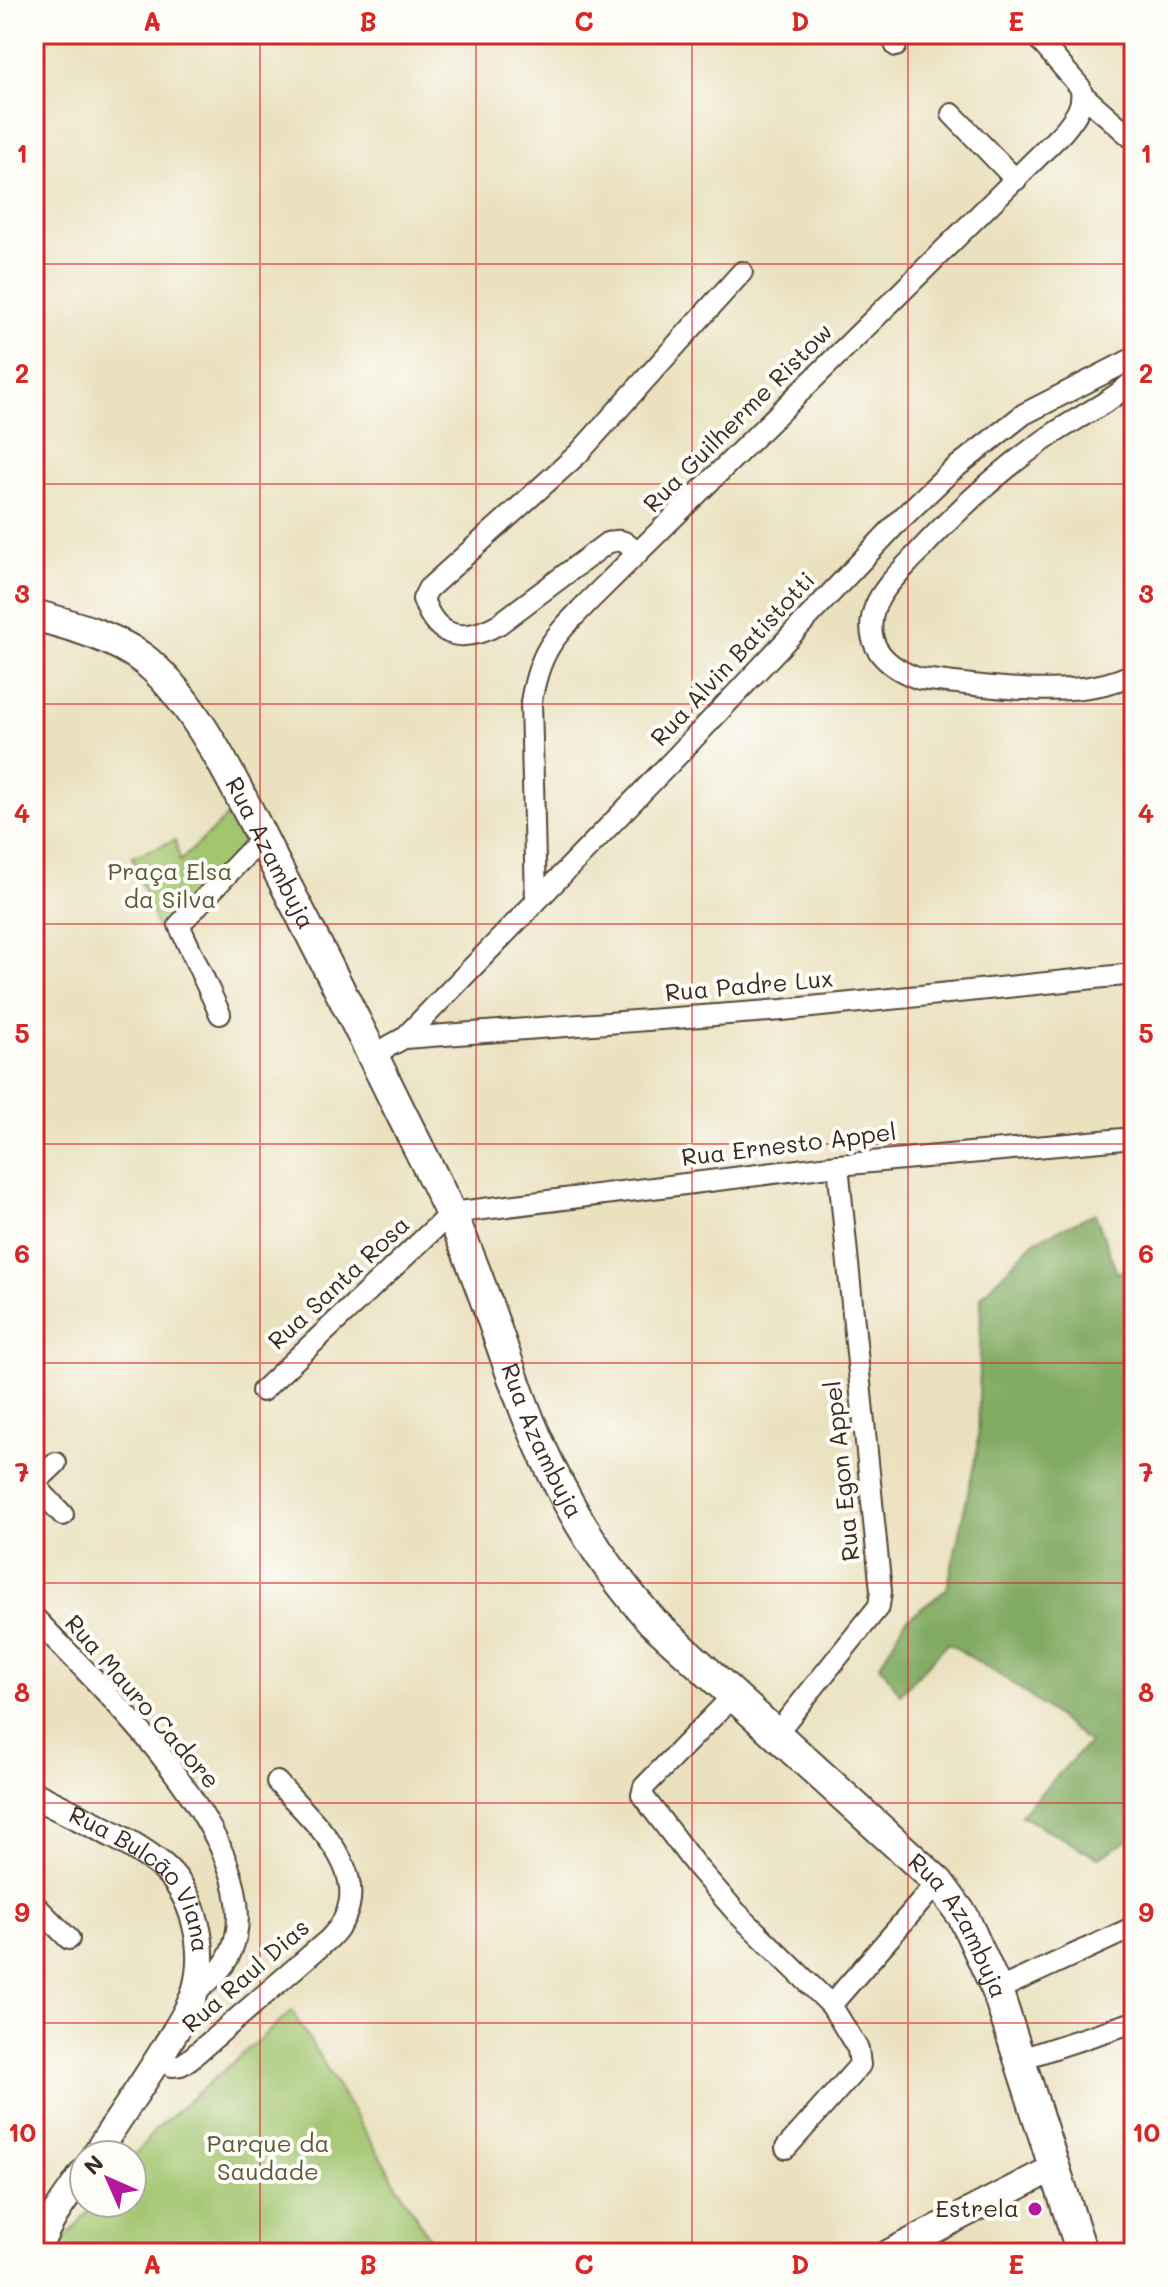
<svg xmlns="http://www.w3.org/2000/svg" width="1168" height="2287" font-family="Mali,sans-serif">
<rect width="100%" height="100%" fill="#fdfcf7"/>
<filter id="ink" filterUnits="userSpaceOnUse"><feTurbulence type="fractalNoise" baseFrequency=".0125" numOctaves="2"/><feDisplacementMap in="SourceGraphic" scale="16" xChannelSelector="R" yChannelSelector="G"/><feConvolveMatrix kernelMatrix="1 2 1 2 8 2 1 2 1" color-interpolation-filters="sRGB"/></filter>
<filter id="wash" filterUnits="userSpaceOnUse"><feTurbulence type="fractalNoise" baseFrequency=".006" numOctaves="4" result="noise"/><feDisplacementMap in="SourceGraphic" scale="32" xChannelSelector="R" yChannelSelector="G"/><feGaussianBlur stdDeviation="1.8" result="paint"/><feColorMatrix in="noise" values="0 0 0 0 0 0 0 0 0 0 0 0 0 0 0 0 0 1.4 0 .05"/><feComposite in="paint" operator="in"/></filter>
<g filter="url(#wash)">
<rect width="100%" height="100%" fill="#eae1bf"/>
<!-- green -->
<g fill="#a2c56f" stroke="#6e7846" stroke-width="2">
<polygon points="234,810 248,842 182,911 157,928 132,857 175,840 180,861"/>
<polygon points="292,2011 437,2251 432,2253 53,2253 95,2203 132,2203 132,2158 155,2130"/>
</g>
<!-- forest -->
<polygon fill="#81aa62" stroke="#5e6a40" stroke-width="2" points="1095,1213 1117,1273 1134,1265 1134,1837 1098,1858 1020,1815 1089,1742 1015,1685 948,1643 900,1694 880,1665 906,1620 947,1589 978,1446 981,1297 1036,1240"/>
</g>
<g filter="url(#ink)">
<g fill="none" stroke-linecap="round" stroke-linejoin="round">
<!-- minor casing -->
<g stroke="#554536" stroke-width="24">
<g id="minor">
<polyline points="891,34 896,46"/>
<polyline points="1083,95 1132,138"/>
<polyline points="952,114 1016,180"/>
<path d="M1134 380C1112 402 1079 416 1053 434 1001 469 954 513 912 559 899 573 882 589 875 607 861 646 888 668 920 679 981 685 1080 703 1134 673"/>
<path d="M637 554C627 543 623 537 607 543L499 624C464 643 437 640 423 599L428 589 578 454 742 272"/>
<path d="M536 901 531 702C540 649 554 637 590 600L1062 133C1073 120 1086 105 1080 87L1034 34"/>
<polyline points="220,1014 179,925 262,838"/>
<polyline points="404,1038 677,756 900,520 949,473 1024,414 1134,358"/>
<polyline points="373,1055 404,1038 782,1010 1134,974"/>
<polyline points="262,1391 451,1213 838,1165 1134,1138"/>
<polyline points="34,1484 63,1515"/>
<polyline points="34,1484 56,1463"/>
<path d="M34 1617C97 1685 278 1850 230 1954 222 1971 208 1982 194 1994"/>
<polyline points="733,1696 644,1787 642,1795 696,1866 736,1912 831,2005 858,2049 860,2065 786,2148"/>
<polyline points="775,1735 879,1606 881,1591 838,1165"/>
<polyline points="34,1904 69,1939"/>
<polyline points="997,1990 1134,1927"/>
<polyline points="831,2005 938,1882"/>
<path d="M159 2058 172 2066 181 2065 190 2059 329 1939C386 1882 315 1824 277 1782"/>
<polyline points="1021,2059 1134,2022"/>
</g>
</g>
<!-- tertiary casing -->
<g stroke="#554536" stroke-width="30">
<g id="tertiary">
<path id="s1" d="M34 1795C74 1816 120 1834 157 1862 195 1890 209 1951 194 1995 188 2012 177 2028 168 2043 145 2081 119 2118 95 2155"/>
<path d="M37 2253C46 2223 67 2197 84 2172"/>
<polyline points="889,2253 1054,2168"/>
</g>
</g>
<!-- secondary casing -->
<g stroke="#554536" stroke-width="34">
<g id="secondary">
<path id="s2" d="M34 615C71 625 116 637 146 661 200 705 247 809 279 872 320 951 361 1031 400 1111 420 1151 441 1191 459 1232 486 1293 504 1358 529 1420 559 1493 599 1563 653 1622L938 1882 963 1916 997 1990 1082 2253"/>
</g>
</g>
<!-- minor -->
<use href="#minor" stroke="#fff" stroke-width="20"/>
<!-- tertiary -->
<use href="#tertiary" stroke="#fff" stroke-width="26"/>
<!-- secondary -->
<use href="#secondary" stroke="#fff" stroke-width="30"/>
</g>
</g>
<!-- grid -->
<path fill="none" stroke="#d62828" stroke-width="2" stroke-opacity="0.55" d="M260 34V2253M476 34V2253M692 34V2253M908 34V2253M34 264H1134M34 484H1134M34 704H1134M34 924H1134M34 1144H1134M34 1363H1134M34 1583H1134M34 1803H1134M34 2023H1134"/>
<!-- markers -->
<circle fill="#b5179e" stroke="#fdfcf7" stroke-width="3" cx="1035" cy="2209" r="8"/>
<g text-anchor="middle" stroke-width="8" stroke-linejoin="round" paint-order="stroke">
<!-- street labels -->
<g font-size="24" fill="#3b2a1e" stroke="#fdfcf7">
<text transform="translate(738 418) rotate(-45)" y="8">Rua Guilherme Ristow</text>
<text transform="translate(733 659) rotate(-47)" y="8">Rua Alvin Batistotti</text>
<text dy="8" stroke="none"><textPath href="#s2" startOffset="352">Rua Azambuja</textPath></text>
<text transform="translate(749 986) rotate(-5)" y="8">Rua Padre Lux</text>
<text transform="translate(789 1145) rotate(-7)" y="8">Rua Ernesto Appel</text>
<text transform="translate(339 1283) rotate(-43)" y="8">Rua Santa Rosa</text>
<text dy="8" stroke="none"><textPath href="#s2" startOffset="1000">Rua Azambuja</textPath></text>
<text transform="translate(842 1471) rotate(-96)" y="8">Rua Egon Appel</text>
<text transform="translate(142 1702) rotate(49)" y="8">Rua Mauro Cadore</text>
<text dy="8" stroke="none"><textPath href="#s1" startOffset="142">Rua Bulcão Viana</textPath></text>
<text dy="8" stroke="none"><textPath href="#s2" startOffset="1648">Rua Azambuja</textPath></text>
<text transform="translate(246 1976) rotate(-41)" y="8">Rua Raul Dias</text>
</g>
<!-- park labels -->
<g font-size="24" fill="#5a5836" stroke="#fdfcf7">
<text x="170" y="880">Praça Elsa<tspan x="170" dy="28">da Silva</tspan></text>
<text x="268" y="2152">Parque da<tspan x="268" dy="28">Saudade</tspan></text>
</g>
<!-- poi labels -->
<g font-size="24" fill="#3b2a1e" stroke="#fdfcf7" text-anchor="end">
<text x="1019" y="2217">Estrela</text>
</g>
</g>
<!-- margin -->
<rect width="1168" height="2287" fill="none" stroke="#fdfcf7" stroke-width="88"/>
<!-- north arrow -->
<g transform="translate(108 2179) rotate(315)"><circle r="38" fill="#fdfcf7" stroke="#afa8a0" stroke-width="2"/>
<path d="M0-6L14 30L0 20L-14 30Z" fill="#b5179e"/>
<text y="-12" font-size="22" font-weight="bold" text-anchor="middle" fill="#3b2a1e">N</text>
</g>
<rect x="44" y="44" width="1080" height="2199" fill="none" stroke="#d62828" stroke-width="3"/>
<g font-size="26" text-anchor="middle" font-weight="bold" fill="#d62828">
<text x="152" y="31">A</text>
<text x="368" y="31">B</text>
<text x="584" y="31">C</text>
<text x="800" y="31">D</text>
<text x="1016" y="31">E</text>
<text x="22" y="163">1</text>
<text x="1146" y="163">1</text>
<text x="22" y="383">2</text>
<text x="1146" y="383">2</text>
<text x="22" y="603">3</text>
<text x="1146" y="603">3</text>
<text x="22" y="823">4</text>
<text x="1146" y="823">4</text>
<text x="22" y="1043">5</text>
<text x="1146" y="1043">5</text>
<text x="22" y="1263">6</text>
<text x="1146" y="1263">6</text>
<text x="22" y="1482">7</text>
<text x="1146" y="1482">7</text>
<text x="22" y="1702">8</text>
<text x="1146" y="1702">8</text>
<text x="22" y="1922">9</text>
<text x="1146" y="1922">9</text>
<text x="22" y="2142">10</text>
<text x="1146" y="2142">10</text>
<text x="152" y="2274">A</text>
<text x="368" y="2274">B</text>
<text x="584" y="2274">C</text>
<text x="800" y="2274">D</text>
<text x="1016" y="2274">E</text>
</g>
</svg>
